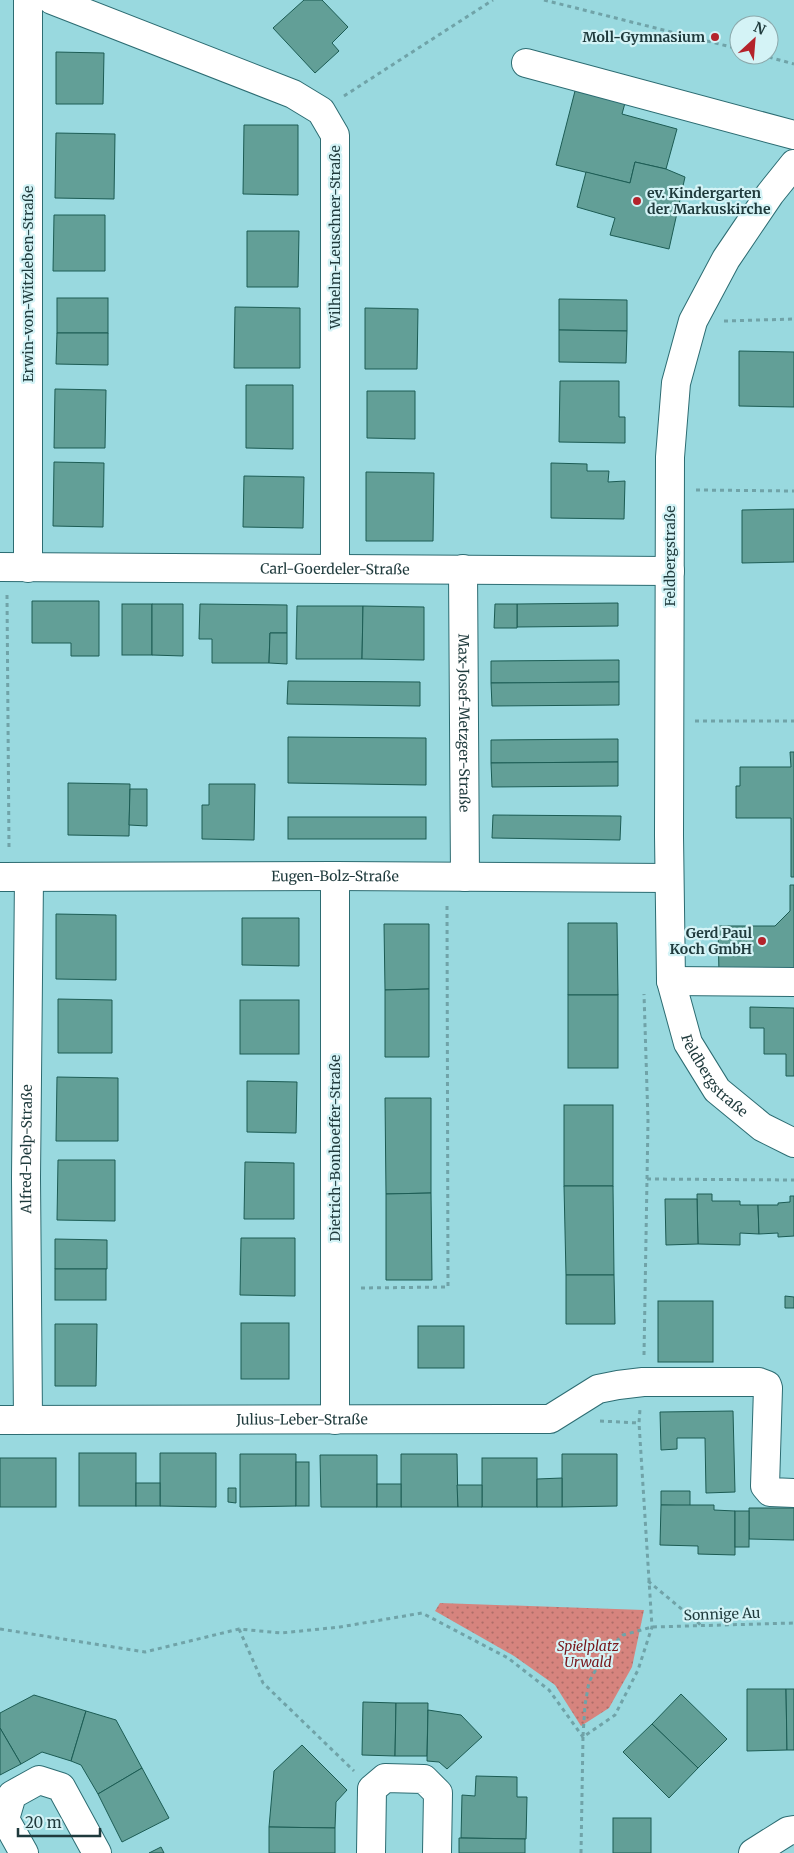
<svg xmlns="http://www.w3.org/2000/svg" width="794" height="1853" font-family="Merriweather,serif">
<defs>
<pattern id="grass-dots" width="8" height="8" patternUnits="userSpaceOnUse" patternTransform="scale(1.25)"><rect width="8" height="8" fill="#d6847e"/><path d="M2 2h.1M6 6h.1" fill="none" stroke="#ad6d68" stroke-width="1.8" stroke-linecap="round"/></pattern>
</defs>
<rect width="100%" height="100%" fill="#99d9df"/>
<!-- grass -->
<polygon fill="url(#grass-dots)" points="440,1603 644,1610 632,1667 609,1708 581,1726 555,1685 514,1656 435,1611"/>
<!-- building -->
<g fill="#629f97" stroke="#1c5c54">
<polygon points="304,0 322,0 348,27 332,43 339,51 315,73 273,28"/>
<polygon points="56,52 104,53 103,104 56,104"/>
<polygon points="575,91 625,103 622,114 677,129 666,169 635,162 630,183 556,165"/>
<polygon points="244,125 298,125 298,195 243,194"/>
<polygon points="56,133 115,134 114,199 55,198"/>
<polygon points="635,162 666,169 685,177 669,249 610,235 615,218 577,207 586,172 630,183"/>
<polygon points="54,215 105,215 105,271 53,271"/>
<polygon points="247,231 299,231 298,287 247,287"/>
<rect x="57" y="298" width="51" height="35"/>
<polygon points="559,299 627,300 627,331 559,330"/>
<polygon points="235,307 300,308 300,368 234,368"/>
<polygon points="365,308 418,309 417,369 365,369"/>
<polygon points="559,330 627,331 626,363 559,362"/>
<polygon points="57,333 108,333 108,365 56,364"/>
<polygon points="739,351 794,352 794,407 739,406"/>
<polygon points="560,381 619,381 619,417 625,417 625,443 559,442"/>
<polygon points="246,385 293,385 293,449 246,448"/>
<polygon points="55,389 106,390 105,448 54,448"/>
<polygon points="367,391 415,391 415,439 367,438"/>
<polygon points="54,462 104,463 103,527 53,526"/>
<polygon points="551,463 587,464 587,471 609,471 608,482 625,481 624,519 551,518"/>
<polygon points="366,472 434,473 433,541 366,541"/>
<polygon points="244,476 304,477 303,528 243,527"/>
<polygon points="794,509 794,562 742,563 742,510"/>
<polygon points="32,601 99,601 99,656 71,656 71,643 32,643"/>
<polygon points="618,603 618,626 517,627 517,604"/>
<rect x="122" y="604" width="30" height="51"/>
<polygon points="152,604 183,604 183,656 152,655"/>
<polygon points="200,604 287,605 287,633 270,633 269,663 212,663 212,639 199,639"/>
<polygon points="495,604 517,604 517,628 494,628"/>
<polygon points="297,606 363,606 362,659 296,659"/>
<polygon points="363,606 424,607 424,660 362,659"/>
<polygon points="270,633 287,633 287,664 269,663"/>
<polygon points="619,660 619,682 491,683 491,661"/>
<polygon points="288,681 420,682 420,706 287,704"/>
<polygon points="619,682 619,705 492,706 491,683"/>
<polygon points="288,737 426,738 426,785 288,783"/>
<polygon points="618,739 618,762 491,763 491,740"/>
<polygon points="790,752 794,752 794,877 791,877 791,818 736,818 736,786 740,786 740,767 791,767"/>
<polygon points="618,762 618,786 492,787 491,763"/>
<polygon points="68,783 130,784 129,836 68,835"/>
<polygon points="209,784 255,784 254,840 202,839 202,805 209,805"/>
<polygon points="130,789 147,789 147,826 129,825"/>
<polygon points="493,815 621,816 620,840 492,838"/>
<rect x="288" y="817" width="138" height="22"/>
<polygon points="790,885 794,885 794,974 719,975 718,926 775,926 790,911"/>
<polygon points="56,914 116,915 116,980 56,979"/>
<polygon points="242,918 299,918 299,966 242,965"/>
<polygon points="568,923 617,923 618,995 568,995"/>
<polygon points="384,924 429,924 429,989 385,990"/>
<polygon points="429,989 429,1057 385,1057 385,990"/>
<rect x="568" y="995" width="50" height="73"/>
<polygon points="58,999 112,1000 112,1053 58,1053"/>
<rect x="240" y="1000" width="59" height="54"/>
<polygon points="750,1007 794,1008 794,1076 786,1076 786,1054 764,1054 764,1028 750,1028"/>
<polygon points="57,1077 118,1078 118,1141 56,1141"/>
<polygon points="247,1081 297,1082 296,1133 247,1132"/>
<polygon points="385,1098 431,1098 431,1193 386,1194"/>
<rect x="564" y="1105" width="49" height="81"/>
<polygon points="58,1160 115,1160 115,1221 57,1220"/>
<polygon points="245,1162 294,1163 294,1219 244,1219"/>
<polygon points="564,1186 613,1186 614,1275 566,1275"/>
<polygon points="431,1193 432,1280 386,1280 386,1194"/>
<polygon points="697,1194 712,1194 712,1201 740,1201 740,1205 758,1205 759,1234 740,1233 740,1245 698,1244"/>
<polygon points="790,1196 794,1196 794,1236 778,1237 778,1233 759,1234 758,1205 778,1205 778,1203 790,1202"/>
<polygon points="665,1199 697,1199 698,1244 666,1245"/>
<polygon points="241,1238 295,1238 295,1296 240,1295"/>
<polygon points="55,1239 107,1240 107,1269 55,1269"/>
<rect x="55" y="1269" width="51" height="31"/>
<polygon points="566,1275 614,1275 615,1324 566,1324"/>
<polygon points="785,1296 794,1297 794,1308 785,1308"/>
<rect x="658" y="1301" width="55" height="61"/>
<rect x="241" y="1323" width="48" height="56"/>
<polygon points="55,1324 97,1324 96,1386 55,1386"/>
<rect x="418" y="1326" width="46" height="42"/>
<polygon points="733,1411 735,1492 706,1493 705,1438 677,1438 677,1449 661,1450 660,1412"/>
<rect x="79" y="1453" width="57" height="53"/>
<polygon points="160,1453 216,1453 216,1507 160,1506"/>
<polygon points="240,1454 296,1454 296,1506 240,1507"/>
<polygon points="401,1454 457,1454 458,1507 401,1507"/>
<polygon points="562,1454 617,1454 617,1506 562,1507"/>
<polygon points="320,1455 377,1455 377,1507 321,1507"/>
<rect x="0" y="1458" width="56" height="49"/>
<rect x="482" y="1458" width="55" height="49"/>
<rect x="296" y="1462" width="13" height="44"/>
<polygon points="562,1478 562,1507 537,1507 537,1479"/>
<rect x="136" y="1483" width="24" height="23"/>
<rect x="377" y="1484" width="24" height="23"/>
<polygon points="457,1485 482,1485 482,1507 458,1507"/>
<polygon points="228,1488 236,1488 236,1503 228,1502"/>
<polygon points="661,1491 690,1491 690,1506 661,1505"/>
<polygon points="661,1505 714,1505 714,1510 735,1511 735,1555 698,1554 698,1546 660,1545"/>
<polygon points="749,1508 794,1508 794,1540 749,1539"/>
<rect x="735" y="1511" width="14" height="36"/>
<polygon points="747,1689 786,1689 787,1750 747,1751"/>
<polygon points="786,1689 794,1689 794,1750 787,1750"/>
<polygon points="681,1694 727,1739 698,1768 652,1724"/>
<polygon points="34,1695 86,1711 71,1761 42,1752 21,1764 0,1728 0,1713"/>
<polygon points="363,1702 396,1703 395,1756 362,1755"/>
<polygon points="396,1703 428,1703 427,1756 395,1756"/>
<polygon points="428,1710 461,1715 482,1737 447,1769 439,1762 427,1761"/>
<polygon points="86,1711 116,1720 142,1768 98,1794 81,1765 71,1761"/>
<polygon points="652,1724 698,1768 669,1798 623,1752"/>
<polygon points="0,1728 21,1764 0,1775"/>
<polygon points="302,1745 347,1790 336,1802 335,1828 269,1827 274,1771"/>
<polygon points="142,1768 169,1818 122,1842 98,1794"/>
<polygon points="476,1776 517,1777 517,1797 527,1797 526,1839 461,1838 462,1795 475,1796"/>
<rect x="613" y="1818" width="38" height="35"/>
<polygon points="269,1827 335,1828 335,1853 269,1853"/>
<polygon points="459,1838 525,1839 525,1853 459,1853"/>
<polygon points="161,1847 164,1853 149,1853"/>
</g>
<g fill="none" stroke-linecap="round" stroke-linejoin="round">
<!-- minor casing -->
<g stroke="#2c6c72" stroke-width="30">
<g id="minor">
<polyline points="52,0 293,94 321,111 335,135 335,569"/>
<polyline points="526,63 794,135"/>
<path id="s1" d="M794 164 770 194 726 259 693 321 676 383 670 457 669 836 671 981 688 1043 717 1090 762 1127 794 1143"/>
<path id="s2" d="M0 567 670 571"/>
<polyline points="28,568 28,0"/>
<path id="s3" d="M463 569 465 877"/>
<polyline points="335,876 335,1420"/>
<path id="s4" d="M0 877 335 876 669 878"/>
<polyline points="671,981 794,982"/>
<path id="s5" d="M0 1420 550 1419 598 1389 618 1385 643 1382H759L767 1385 768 1388 765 1486 770 1492 794 1493"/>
<path id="s6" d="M28 1420 26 1178 29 877"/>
<polyline points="24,1853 5,1819 12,1795 39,1780 61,1787 97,1853"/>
<polyline points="371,1853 372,1789 385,1778 424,1779 438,1793 437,1853"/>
<polyline points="753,1853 788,1831 794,1830"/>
</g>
</g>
<!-- path -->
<g stroke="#70a3a8" stroke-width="3" stroke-dasharray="4 4" stroke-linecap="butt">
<polyline points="544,0 739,49"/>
<polyline points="761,55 794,64"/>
<polyline points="344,96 493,0"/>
<polyline points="724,321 794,319"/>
<polyline points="696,490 794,491"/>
<polyline points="7,595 9,849"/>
<polyline points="695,721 794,721"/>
<polyline points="647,1179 794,1180"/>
<polyline points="361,1288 448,1287 447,903"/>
<polyline points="644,1355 648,1121 644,994"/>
<polyline points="600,1421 639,1423"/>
<polyline points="648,1581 702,1626"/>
<polyline points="0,1629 145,1652 239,1629 281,1633 340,1627 422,1613 508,1658 549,1690 583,1737"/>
<polyline points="239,1629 263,1683 354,1771"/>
<polyline points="583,1736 585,1705 589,1682 605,1653 623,1635 652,1627 794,1623"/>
<polyline points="581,1853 583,1737 615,1715 638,1670 652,1627 639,1423 640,1409"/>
</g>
<!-- minor -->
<use href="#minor" stroke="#fff" stroke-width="28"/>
</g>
<!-- markers -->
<g fill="#b4232b" stroke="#d4f3f6" stroke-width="2">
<circle cx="715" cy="37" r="5"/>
<circle cx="637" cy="201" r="5"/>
<circle cx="762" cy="941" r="5"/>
</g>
<g text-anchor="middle" stroke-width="4.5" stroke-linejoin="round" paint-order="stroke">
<!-- poi labels -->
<g font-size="14" font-weight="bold" fill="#1f3a3c" stroke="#d4f3f6" text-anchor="end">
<text x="705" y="42">Moll-Gymnasium</text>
<text x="647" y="198" text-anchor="start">ev. Kindergarten<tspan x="647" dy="16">der Markuskirche</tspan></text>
<text x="752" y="938">Gerd Paul<tspan x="752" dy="16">Koch GmbH</tspan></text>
</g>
<!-- street labels -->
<g font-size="14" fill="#1f3a3c" stroke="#d4f3f6">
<text transform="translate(335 237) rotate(-90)" y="5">Wilhelm-Leuschner-Straße</text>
<text transform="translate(28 284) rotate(-90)" y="5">Erwin-von-Witzleben-Straße</text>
<text transform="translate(670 556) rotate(-90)" y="5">Feldbergstraße</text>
<text dy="5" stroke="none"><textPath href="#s2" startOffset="335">Carl-Goerdeler-Straße</textPath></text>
<text dy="5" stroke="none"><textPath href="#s3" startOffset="154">Max-Josef-Metzger-Straße</textPath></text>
<text dy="5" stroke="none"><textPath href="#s4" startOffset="335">Eugen-Bolz-Straße</textPath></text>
<text dy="5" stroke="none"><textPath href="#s1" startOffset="956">Feldbergstraße</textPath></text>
<text dy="5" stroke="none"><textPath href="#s6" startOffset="271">Alfred-Delp-Straße</textPath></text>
<text transform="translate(335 1148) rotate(-90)" y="5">Dietrich-Bonhoeffer-Straße</text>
<text dy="5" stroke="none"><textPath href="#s5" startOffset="302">Julius-Leber-Straße</textPath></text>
<text transform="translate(722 1614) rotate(-2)" y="5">Sonnige Au</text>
</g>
<!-- park labels -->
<g font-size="14" font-style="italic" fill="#78161a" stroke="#d4f3f6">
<text x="588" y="1651">Spielplatz<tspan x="588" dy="16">Urwald</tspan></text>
</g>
</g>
<!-- north arrow -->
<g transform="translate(754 40) rotate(26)"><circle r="24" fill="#d4f3f6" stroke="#8ca9ac"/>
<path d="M0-4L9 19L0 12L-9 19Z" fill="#b4232b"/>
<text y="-8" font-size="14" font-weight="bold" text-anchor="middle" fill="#1f3a3c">N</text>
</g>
<!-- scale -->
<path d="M18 1828v8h82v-8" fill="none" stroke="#1f3a3c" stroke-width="2.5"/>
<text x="25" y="1828" font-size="15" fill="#1f3a3c" stroke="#d4f3f6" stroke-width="4" paint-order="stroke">20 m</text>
</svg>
